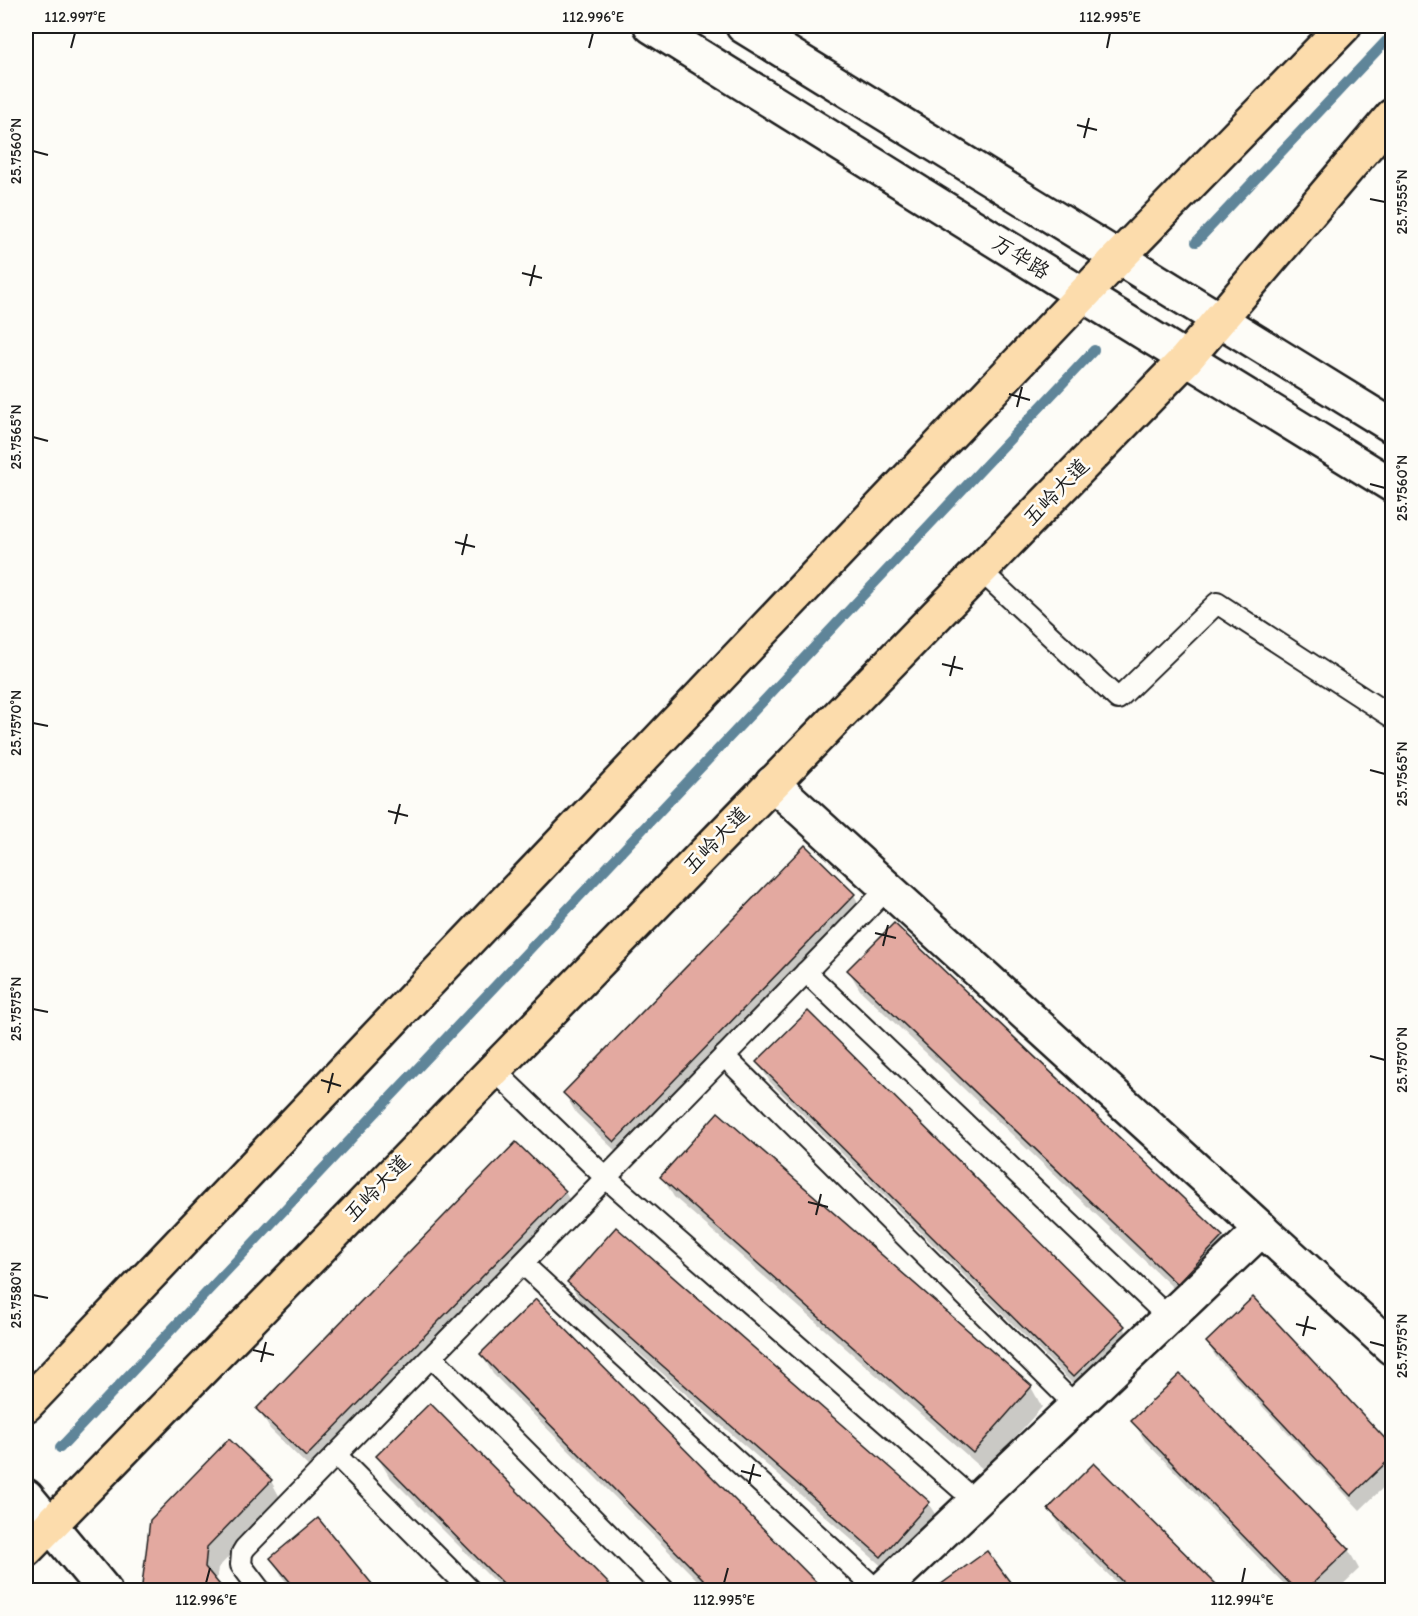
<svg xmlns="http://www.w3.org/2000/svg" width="1418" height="1616" font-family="Itim,'LXGW WenKai TC',sans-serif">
<rect width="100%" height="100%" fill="#fdfcf7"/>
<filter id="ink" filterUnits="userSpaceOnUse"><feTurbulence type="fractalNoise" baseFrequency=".0167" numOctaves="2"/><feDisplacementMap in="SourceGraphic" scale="12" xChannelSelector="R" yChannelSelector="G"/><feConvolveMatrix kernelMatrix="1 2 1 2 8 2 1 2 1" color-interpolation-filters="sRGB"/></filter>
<g filter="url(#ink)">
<!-- shadow -->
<g fill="#0003">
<polygon points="805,848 854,895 865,915 626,1161 576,1113 565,1094"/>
<polygon points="894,925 1222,1237 1233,1257 1189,1303 860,990 849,971"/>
<polygon points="758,1062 1123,1326 1135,1346 1085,1396 770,1082"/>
<polygon points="662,1177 1031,1387 1042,1407 985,1471 674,1197"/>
<polygon points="565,1192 576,1211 318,1476 270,1429 258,1409"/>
<polygon points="569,1282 928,1503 940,1522 893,1576 581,1302"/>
<polygon points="1253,1300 1392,1449 1392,1479 1360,1510 1216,1357 1207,1342"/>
<polygon points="536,1301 822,1590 707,1590 493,1374 481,1354"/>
<polygon points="430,1405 613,1590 503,1590 389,1476 377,1456"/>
<polygon points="1133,1421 1348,1549 1359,1569 1337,1590 1290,1590 1145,1441"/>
<polygon points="1094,1465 1220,1590 1124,1590 1062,1529 1050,1509"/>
<polygon points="271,1481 282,1501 218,1568 216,1583 222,1590 147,1590 143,1585"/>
<polygon points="318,1521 375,1590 293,1590 283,1578 272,1558"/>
<polygon points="986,1553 1014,1590 935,1590"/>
</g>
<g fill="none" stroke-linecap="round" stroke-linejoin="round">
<!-- stream -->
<g stroke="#5f8599" stroke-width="10">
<polyline points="1196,242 1386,41"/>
<polyline points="60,1448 1094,350"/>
</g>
</g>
<!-- building -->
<g fill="#e3a9a0" stroke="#1c1c1c" stroke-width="1.5">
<polygon points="805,845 855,894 614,1142 563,1093"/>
<polygon points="894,923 1223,1236 1177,1284 847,970"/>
<polygon points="808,1011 1125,1326 1073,1377 756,1062"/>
<polygon points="718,1112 1032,1386 973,1453 660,1177"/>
<polygon points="516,1142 566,1191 306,1457 256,1409"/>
<polygon points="616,1227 930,1502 881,1557 567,1282"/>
<polygon points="1253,1297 1392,1446 1392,1457 1351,1496 1206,1342"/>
<polygon points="536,1299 824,1590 714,1590 480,1354"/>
<polygon points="1180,1374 1349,1549 1306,1590 1296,1590 1131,1421"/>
<polygon points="430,1403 615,1590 509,1590 376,1456"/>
<polygon points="229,1439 272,1480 207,1547 205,1567 224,1590 147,1590 142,1585 150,1520"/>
<polygon points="1094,1463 1222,1590 1131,1590 1048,1509"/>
<polygon points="318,1518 377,1590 297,1590 270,1558"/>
<polygon points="987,1551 1016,1590 933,1590"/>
</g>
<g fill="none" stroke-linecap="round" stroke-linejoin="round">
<!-- service casing -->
<g stroke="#1c1c1c" stroke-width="24">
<g id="service">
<polyline points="980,570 1118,699 1217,603 1392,717"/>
<polyline points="806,972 1169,1318"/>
<polyline points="724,1056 1076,1406"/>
<polyline points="493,1069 606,1178 976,1502"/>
<polyline points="523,1264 877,1590"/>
<polyline points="432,1357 664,1590"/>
<polyline points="336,1455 470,1590"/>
<polyline points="260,1590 241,1565 242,1553 245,1548 888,888"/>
</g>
</g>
<!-- minor casing -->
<g stroke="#1c1c1c" stroke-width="38">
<g id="minor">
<polyline points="772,783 1392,1348"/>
<polyline points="882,1590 1262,1229"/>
</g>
</g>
<!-- tertiary casing -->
<g stroke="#1c1c1c" stroke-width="38">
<polyline id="tertiary" points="26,1496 104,1590"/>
</g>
<!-- secondary casing -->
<g stroke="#1c1c1c" stroke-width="38">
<g id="secondary">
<polyline points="651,26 1083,295 1392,485"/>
<polyline points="743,26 1392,426"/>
</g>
</g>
<!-- primary casing -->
<g stroke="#1c1c1c" stroke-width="38">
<g id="primary">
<polyline points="26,1405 1119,257 1344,26"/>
<polyline points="26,1550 1186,359 1392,116"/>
</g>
</g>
<!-- service -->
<use href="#service" stroke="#fdfcf7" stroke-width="20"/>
<!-- minor -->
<use href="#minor" stroke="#fdfcf7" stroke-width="33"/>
<!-- tertiary -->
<use href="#tertiary" stroke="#fdfcf7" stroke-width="33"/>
<!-- secondary -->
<use href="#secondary" stroke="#fdfcf7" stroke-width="33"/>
<!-- primary -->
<use href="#primary" stroke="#fcdcac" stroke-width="33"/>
</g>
</g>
<!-- ticks -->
<path fill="none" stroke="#1c1c1c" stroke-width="2" d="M71 48 75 33M589 48 593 33M1107 48 1110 33M1077 125 1097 130M1084 138 1089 118M33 151 48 155M1370 199 1385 202M522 273 542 278M530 286 535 265M1009 394 1030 400M1017 407 1022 387M33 437 48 441M1370 484 1385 488M455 542 475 547M462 555 467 534M942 664 963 669M950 676 955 656M33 723 48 726M1370 770 1385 774M388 811 408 816M395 824 400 804M875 933 896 938M883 946 888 925M33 1009 48 1012M1370 1056 1385 1060M321 1080 341 1086M328 1093 333 1073M808 1202 828 1207M816 1215 821 1194M33 1295 48 1298M1296 1324 1316 1329M1303 1336 1308 1316M1370 1342 1385 1346M253 1350 274 1355M261 1362 266 1342M741 1471 761 1476M749 1484 754 1464M206 1583 210 1568M724 1583 728 1568M1242 1583 1245 1568"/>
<g text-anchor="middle" stroke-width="5" stroke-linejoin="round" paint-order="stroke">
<!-- street labels -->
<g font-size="21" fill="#1c1c1c" stroke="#fdfcf7">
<text transform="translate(1021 257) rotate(32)" y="7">万华路</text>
<text transform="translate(1056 492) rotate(-46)" y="7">五岭大道</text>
<text transform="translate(716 840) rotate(-46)" y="7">五岭大道</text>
<text transform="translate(377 1188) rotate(-46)" y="7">五岭大道</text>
</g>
</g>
<!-- margin -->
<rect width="1418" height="1616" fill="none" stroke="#fdfcf7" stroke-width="66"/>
<rect x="33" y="33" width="1352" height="1550" fill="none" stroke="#1c1c1c" stroke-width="2"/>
<g font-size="15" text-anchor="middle" fill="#1c1c1c">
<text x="75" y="22">112.997°E</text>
<text x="593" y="22">112.996°E</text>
<text x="1110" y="22">112.995°E</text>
<text transform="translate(16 151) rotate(-90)" y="5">25.7560°N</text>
<text transform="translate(1402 202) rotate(-90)" y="5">25.7555°N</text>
<text transform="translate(16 437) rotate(-90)" y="5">25.7565°N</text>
<text transform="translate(1402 488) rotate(-90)" y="5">25.7560°N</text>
<text transform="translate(16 723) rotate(-90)" y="5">25.7570°N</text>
<text transform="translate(1402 774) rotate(-90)" y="5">25.7565°N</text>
<text transform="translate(16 1009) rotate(-90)" y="5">25.7575°N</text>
<text transform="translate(1402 1060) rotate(-90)" y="5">25.7570°N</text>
<text transform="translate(16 1295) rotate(-90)" y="5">25.7580°N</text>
<text transform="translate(1402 1346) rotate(-90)" y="5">25.7575°N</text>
<text x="206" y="1605">112.996°E</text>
<text x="724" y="1605">112.995°E</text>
<text x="1242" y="1605">112.994°E</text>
</g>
</svg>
